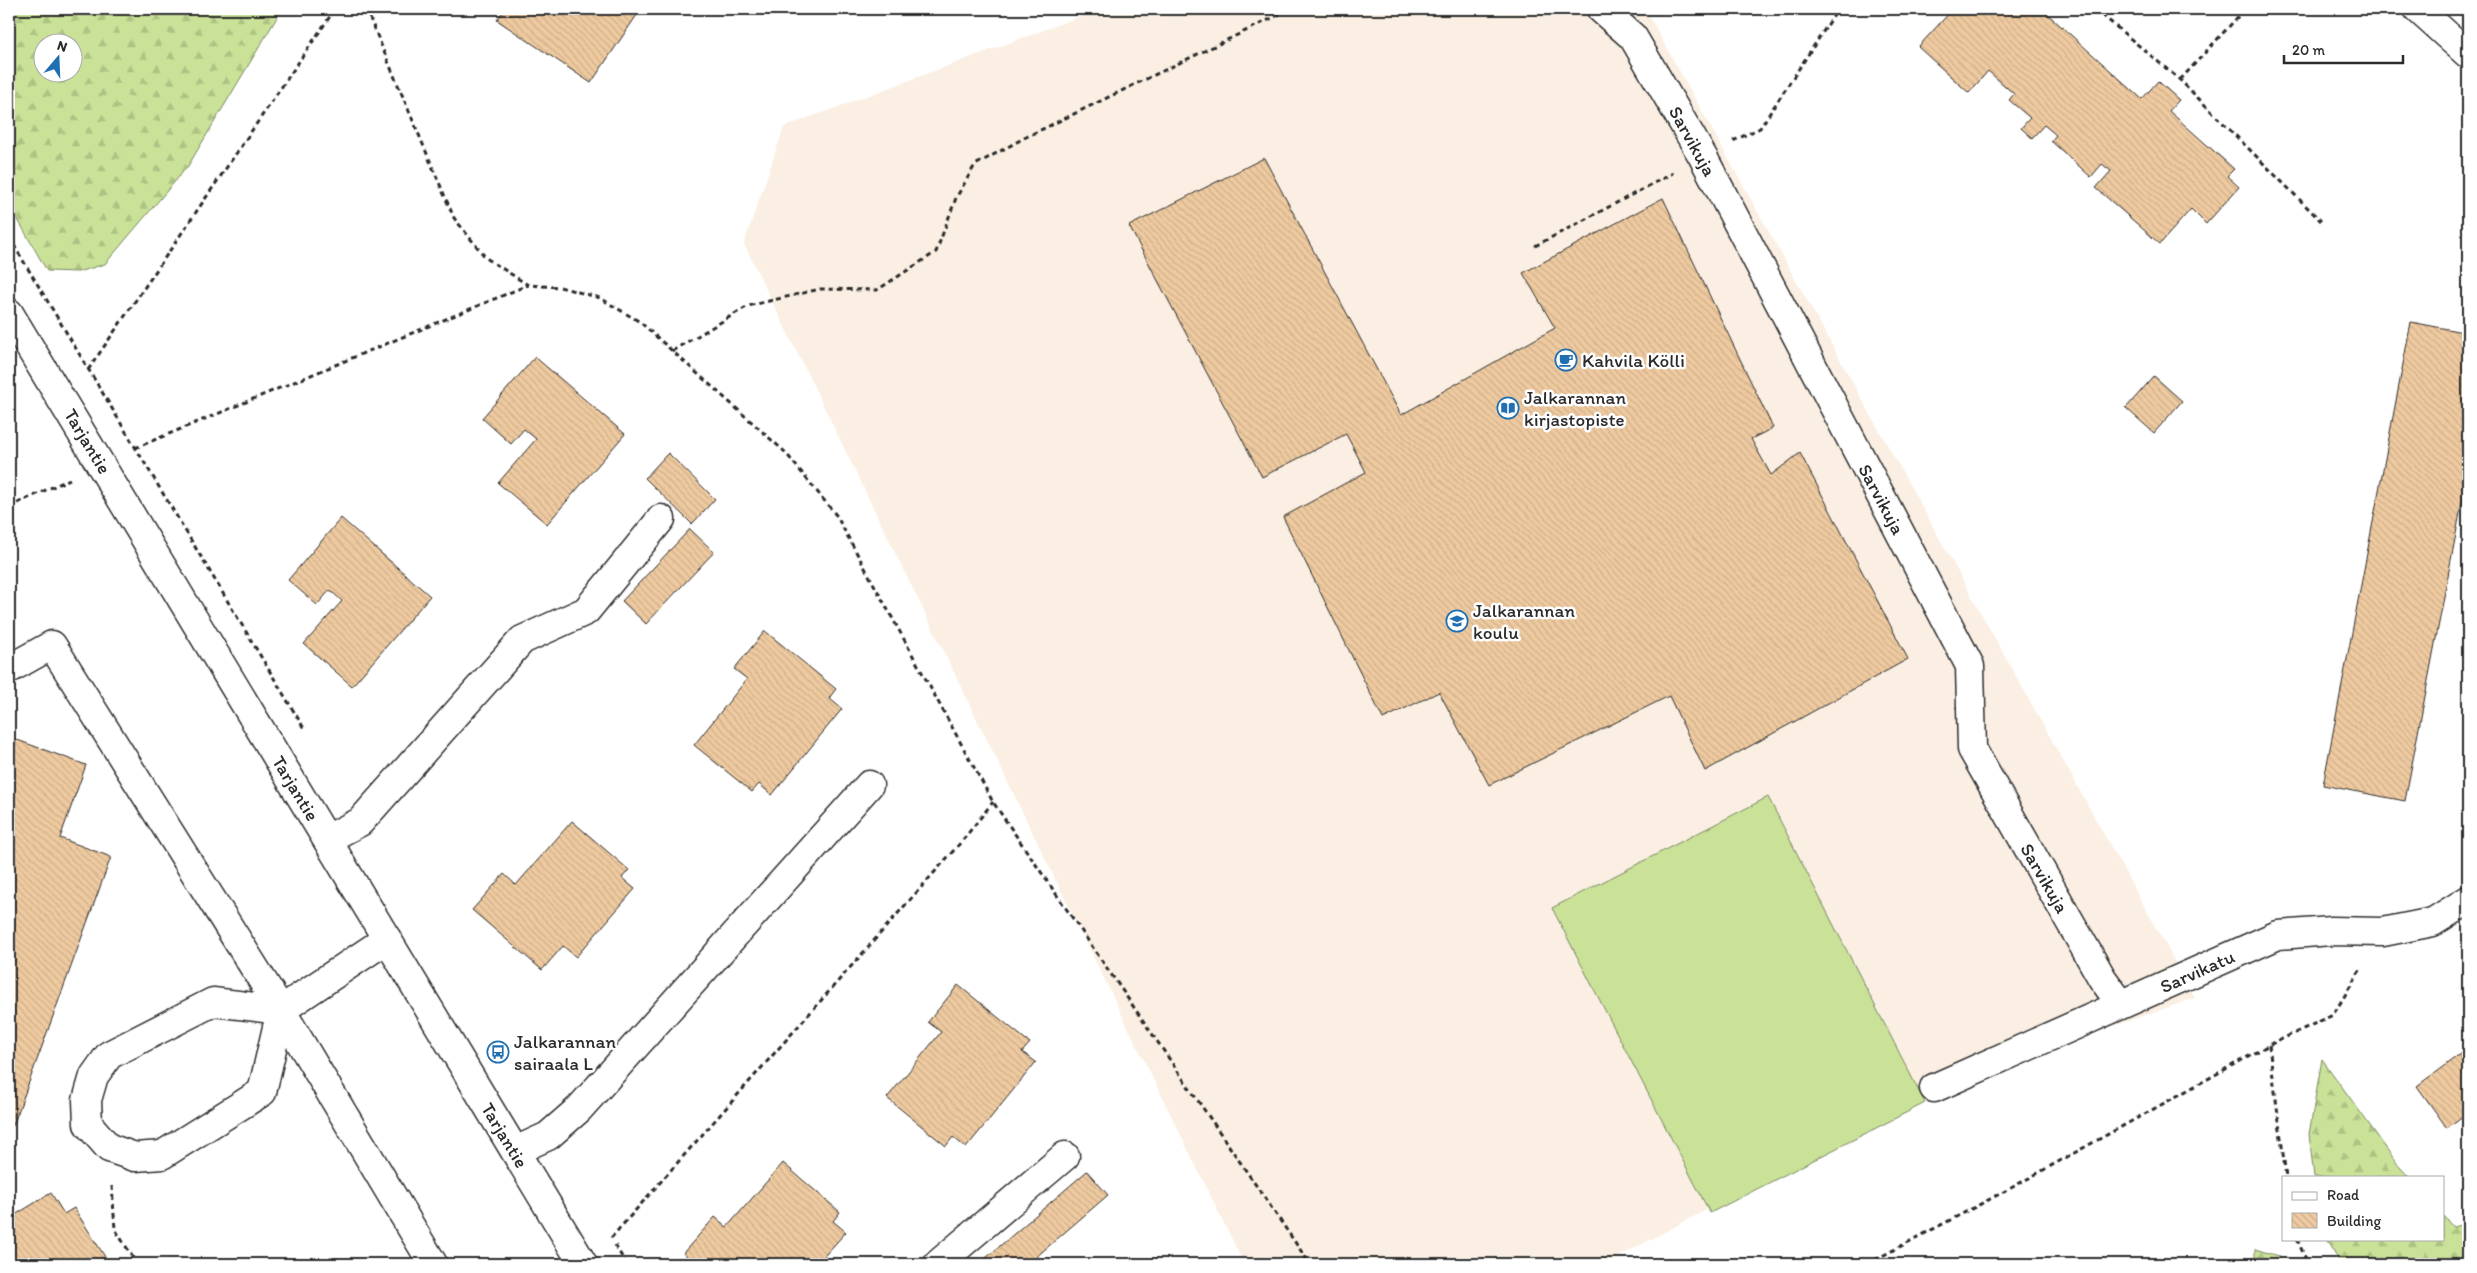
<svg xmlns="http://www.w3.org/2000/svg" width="2477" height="1273" font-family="Itim,sans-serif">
<defs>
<pattern id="forest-firs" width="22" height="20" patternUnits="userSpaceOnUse" patternTransform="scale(1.25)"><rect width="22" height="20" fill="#c9e298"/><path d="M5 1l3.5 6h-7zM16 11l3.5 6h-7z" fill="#adc283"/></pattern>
<pattern id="building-back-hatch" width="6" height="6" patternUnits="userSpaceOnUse" patternTransform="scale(1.25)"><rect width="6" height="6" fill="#efcaa0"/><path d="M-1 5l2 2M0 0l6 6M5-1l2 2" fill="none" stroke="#cdae8a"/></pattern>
</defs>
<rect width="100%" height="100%" fill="#fff"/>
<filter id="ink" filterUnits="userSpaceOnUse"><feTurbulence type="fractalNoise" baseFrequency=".02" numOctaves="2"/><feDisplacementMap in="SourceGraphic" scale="10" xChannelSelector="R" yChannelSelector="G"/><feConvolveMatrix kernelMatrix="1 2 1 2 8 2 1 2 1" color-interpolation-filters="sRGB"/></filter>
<g filter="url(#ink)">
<!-- built -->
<polygon fill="#faefe2" points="1100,9 1645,9 2195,998 1934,1088 1605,1264 1244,1264 744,244 784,127"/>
<!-- forest -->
<g fill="url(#forest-firs)" stroke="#7a8662" fill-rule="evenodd">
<path d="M9 9H282L188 166 105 264 78 272 47 271 9 204ZM42 42H72V72H42Z"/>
<polygon points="2322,1059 2399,1166 2409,1177 2314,1177 2309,1134"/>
<polygon points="2443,1216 2453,1227 2468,1223 2468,1264 2341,1264 2327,1239 2443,1239"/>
<polygon points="2255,1249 2278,1256 2281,1264 2255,1264"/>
</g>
<!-- pitch -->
<polygon fill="#c9e298" stroke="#7a8662" points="1768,797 1925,1103 1710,1213 1552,908"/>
<!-- building -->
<g fill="url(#building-back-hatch)" stroke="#2b2b2b">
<polygon points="505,9 641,9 591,83 497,20"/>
<polygon points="1953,9 2042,9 2142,99 2158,81 2179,100 2169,111 2234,169 2227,176 2239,187 2206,224 2191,209 2160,244 2096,188 2111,171 2102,164 2091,177 2051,141 2056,135 2044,125 2032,138 2021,128 2030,118 2009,100 2014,94 1988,71 1969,93 1918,47"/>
<polygon points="1264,158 1401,415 1555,328 1523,273 1663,198 1773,428 1751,439 1771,475 1800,453 1908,659 1705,771 1669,696 1489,785 1439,692 1383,719 1283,517 1366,472 1346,434 1262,477 1129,226"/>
<polygon points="2411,322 2468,333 2468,471 2405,801 2323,785"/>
<polygon points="535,357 625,434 547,524 498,483 536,439 524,429 511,444 482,418"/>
<polygon points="2154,376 2182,401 2154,433 2126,408"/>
<polygon points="668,453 715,499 692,524 645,478"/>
<polygon points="341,518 430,596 352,686 304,644 342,601 330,590 317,605 288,580"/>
<polygon points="690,529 714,552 646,624 622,601"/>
<polygon points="765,631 836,689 829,698 842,709 772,795 759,784 752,792 694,745 747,679 734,669"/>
<polygon points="9,737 86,765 60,838 111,857 13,1126 9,1130"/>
<polygon points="572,821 629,870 622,878 635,889 576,957 563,946 542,970 472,910 504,874 516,885"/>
<polygon points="958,985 1030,1043 1022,1052 1036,1062 966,1148 953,1137 946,1146 887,1098 941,1032 928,1022"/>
<polygon points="2468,1048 2468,1112 2447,1128 2417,1086"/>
<polygon points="783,1163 840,1212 833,1221 846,1232 817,1264 697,1264 683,1253 715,1217 727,1227"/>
<polygon points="1087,1171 1108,1195 1028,1264 979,1264"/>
<polygon points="51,1193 64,1214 74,1208 107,1260 100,1264 9,1264 9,1206 15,1215"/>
</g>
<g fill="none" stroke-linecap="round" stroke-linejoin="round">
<!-- minor casing -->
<g stroke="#2b2b2b" stroke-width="31">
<g id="minor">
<polyline points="1601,9 1633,37 1703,157 1970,666 1972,749 2102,978 2121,1004"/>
<polyline points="2418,9 2468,54"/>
<polyline points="9,313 583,1264"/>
<polyline points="9,669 52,645 281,1010 433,1264"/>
<polyline points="327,839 360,822 522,640 586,611 661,519"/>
<polyline points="281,1010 262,1092 162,1155 135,1157 109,1148 88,1124 87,1100 94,1076 109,1055 213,1002 281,1010 387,939"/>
<polyline points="1934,1088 2278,935 2331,931 2383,932 2433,922 2468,900"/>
<polyline points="515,1151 548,1136 579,1109 869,785"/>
<polyline points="938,1264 1065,1156"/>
</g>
</g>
<!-- path -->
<g stroke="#2b2b2b" stroke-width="3" stroke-dasharray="5 4" stroke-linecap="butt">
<polyline points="366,9 454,218 486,258 528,285 560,287 600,298 640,322 785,452 836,515 993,802 1310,1264"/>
<polyline points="2095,9 2180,80 2321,221"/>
<polyline points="2180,80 2245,9"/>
<polyline points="1733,141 1760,128 1838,9"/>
<polyline points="9,237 305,730"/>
<polyline points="1535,246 1673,173"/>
<polyline points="672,351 748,306 820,289 877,290 936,252 956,198 975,165 1024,138 1291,9"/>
<polyline points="88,370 335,9"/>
<polyline points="135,448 528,285"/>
<polyline points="9,507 70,479"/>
<polyline points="2269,1045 2286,1177"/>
<polyline points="112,1186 115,1229 137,1264"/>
<polyline points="611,1238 962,841 993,802"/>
<polyline points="2297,1239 2308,1264"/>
<polyline points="615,1245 626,1264"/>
<polyline points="1867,1264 2011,1188 2269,1045 2333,1015 2362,967"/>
</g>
<!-- minor -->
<use href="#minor" stroke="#fff" stroke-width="28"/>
</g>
</g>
<!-- icons -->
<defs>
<g id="cafe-ring" transform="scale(1.125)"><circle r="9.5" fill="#fff" stroke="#1f6fb2" stroke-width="1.5"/><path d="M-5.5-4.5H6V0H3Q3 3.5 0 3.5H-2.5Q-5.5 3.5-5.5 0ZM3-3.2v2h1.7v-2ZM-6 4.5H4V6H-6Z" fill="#1f6fb2"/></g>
<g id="library-ring" transform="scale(1.125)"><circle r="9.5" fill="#fff" stroke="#1f6fb2" stroke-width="1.5"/><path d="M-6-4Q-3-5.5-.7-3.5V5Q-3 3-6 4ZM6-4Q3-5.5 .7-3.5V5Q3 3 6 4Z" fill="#1f6fb2"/></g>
<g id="school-ring" transform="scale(1.125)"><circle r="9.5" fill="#fff" stroke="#1f6fb2" stroke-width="1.5"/><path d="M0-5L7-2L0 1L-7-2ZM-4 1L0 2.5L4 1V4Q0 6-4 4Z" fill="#1f6fb2"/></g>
<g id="bus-ring" transform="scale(1.125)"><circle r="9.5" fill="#fff" stroke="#1f6fb2" stroke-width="1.5"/><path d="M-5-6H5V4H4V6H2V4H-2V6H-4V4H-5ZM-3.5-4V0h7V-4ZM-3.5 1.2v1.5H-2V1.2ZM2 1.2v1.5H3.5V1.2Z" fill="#1f6fb2"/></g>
</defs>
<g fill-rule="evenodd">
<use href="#cafe-ring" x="1566" y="360"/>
<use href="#library-ring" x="1508" y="408"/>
<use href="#school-ring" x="1457" y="621"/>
<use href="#bus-ring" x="498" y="1052"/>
</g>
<g text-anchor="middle" stroke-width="5" stroke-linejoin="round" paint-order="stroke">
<!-- street labels -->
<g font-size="19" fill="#2b2b2b" stroke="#fff">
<text transform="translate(1693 141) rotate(61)" y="7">Sarvikuja</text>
<text transform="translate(88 441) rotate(59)" y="7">Tarjantie</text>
<text transform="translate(1882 499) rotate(62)" y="7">Sarvikuja</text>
<text transform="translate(296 788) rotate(59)" y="7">Tarjantie</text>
<text transform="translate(2045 878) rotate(60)" y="7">Sarvikuja</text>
<text transform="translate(2197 971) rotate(-24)" y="7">Sarvikatu</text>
<text transform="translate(505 1135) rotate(59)" y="7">Tarjantie</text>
</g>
<!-- poi labels -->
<g font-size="19" fill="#2b2b2b" stroke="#fff" text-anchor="start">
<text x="1582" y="367">Kahvila Kölli</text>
<text x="1524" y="404">Jalkarannan<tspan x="1524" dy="22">kirjastopiste</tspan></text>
<text x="1473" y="617">Jalkarannan<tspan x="1473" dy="22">koulu</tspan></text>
<text x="514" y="1048">Jalkarannan<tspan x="514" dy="22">sairaala L</tspan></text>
</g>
</g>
<!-- margin -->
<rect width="2477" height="1273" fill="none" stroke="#fff" stroke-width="30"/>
<rect x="15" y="15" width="2447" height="1243" fill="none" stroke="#2b2b2b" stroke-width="2" filter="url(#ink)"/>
<!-- legend -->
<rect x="2282" y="1176" width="162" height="65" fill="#ffffff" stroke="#aaaaaa"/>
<rect x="2292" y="1192" width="25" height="8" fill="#ffffff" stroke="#aaaaaa"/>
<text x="2327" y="1200" font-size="15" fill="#2b2b2b">Road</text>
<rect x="2292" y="1213" width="25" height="15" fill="url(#building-back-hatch)" stroke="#aaaaaa"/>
<text x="2327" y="1226" font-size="15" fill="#2b2b2b">Building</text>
<!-- north arrow -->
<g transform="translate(58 58) rotate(19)"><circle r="24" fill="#ffffff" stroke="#aaaaaa"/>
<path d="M0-4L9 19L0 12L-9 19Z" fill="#1f6fb2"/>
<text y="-8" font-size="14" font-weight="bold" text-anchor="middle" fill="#2b2b2b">N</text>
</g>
<!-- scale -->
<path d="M2284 55v8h119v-8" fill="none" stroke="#2b2b2b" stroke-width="2.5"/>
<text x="2292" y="55" font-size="15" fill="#2b2b2b" stroke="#ffffff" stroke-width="4" paint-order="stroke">20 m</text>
</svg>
